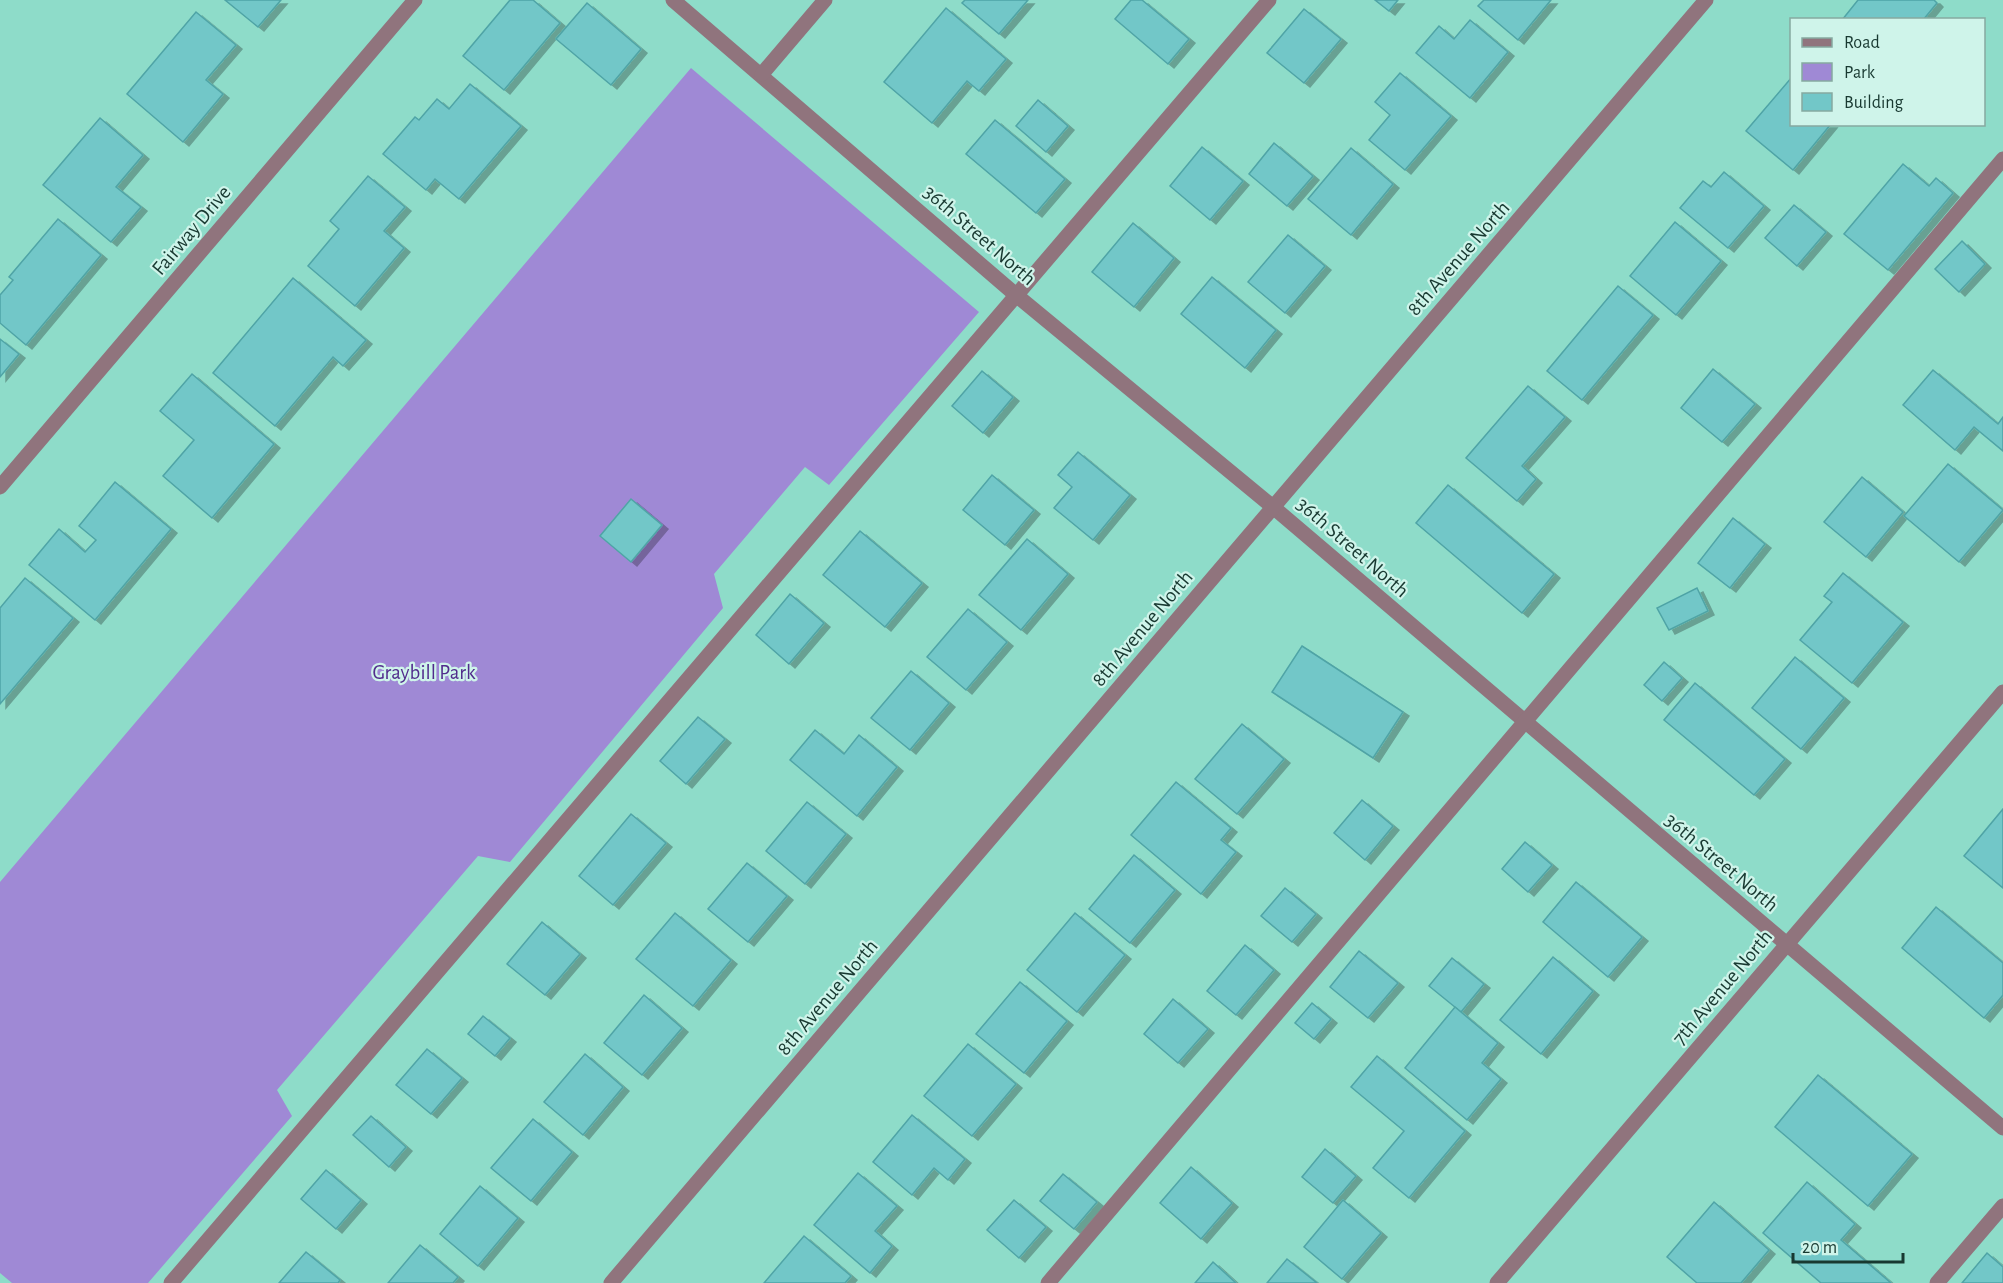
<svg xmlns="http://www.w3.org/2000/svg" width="2003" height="1283" font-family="'Alegreya Sans',sans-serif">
<defs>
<filter id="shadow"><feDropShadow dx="6" dy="4" stdDeviation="0" flood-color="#0004"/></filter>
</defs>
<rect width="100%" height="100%" fill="#8edcc9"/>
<!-- green -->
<polygon fill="#9f89d5" points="691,68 979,312 829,485 805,467 714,574 723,608 510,862 478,856 277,1090 292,1116 148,1283 12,1283 0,1273 0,882"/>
<!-- building -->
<g fill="#72c7c8" stroke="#4fa4a6" stroke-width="1.5" filter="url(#shadow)">
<polygon points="225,0 281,0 258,27"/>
<polygon points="510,0 533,0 560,23 504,90 463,56"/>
<polygon points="965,0 1028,0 999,34 962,3"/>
<polygon points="1131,0 1142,0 1189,39 1168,64 1115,19"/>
<polygon points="1375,0 1398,0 1389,11"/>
<polygon points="1484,0 1551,0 1518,40 1478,6"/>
<polygon points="1858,0 1934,0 1937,3 1923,20 1842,20"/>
<polygon points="587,3 641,49 611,85 556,39"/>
<polygon points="946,8 1006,59 979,91 967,81 932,123 884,82"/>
<polygon points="1304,9 1341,39 1304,83 1267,53"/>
<polygon points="196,12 236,45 206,80 223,94 183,142 127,94"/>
<polygon points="1470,20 1508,52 1470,98 1416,53 1439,26 1454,39"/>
<polygon points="1400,73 1451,116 1405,170 1369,140 1390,115 1375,102"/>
<polygon points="1792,77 1792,124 1831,124 1793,170 1746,131"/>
<polygon points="470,84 521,126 459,199 435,179 426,190 383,154 415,117 419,120 437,99 449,109"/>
<polygon points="1038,100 1068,126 1046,152 1016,126"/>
<polygon points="100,118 143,155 116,187 141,207 111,242 43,185"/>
<polygon points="995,120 1065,179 1036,213 966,154"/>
<polygon points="1274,143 1313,176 1287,206 1249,174"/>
<polygon points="1202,147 1243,181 1210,220 1170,186"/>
<polygon points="1351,148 1393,184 1351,235 1308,199"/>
<polygon points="1903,164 1929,186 1936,178 1953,193 1888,270 1844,234"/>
<polygon points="1724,172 1764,206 1728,248 1680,208 1703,181 1711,187"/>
<polygon points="368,176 405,207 384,231 404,248 355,306 308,266 339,229 330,221"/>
<polygon points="1794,205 1826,232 1797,266 1765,238"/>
<polygon points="58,219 101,255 26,345 0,323 0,295 13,280 9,277"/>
<polygon points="1675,222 1721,261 1676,315 1630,276"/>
<polygon points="1133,223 1174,258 1134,307 1092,272"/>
<polygon points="1288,235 1325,266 1285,313 1248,282"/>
<polygon points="1962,241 1985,264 1959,292 1935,269"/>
<polygon points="1212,277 1276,330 1245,368 1181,314"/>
<polygon points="293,278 366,340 343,366 333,357 275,426 213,373"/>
<polygon points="1618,286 1653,315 1582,400 1547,371"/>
<polygon points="0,339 19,354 0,377"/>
<polygon points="1713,369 1755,404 1722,442 1681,408"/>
<polygon points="1933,370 1998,424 2003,417 2003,451 1974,427 1955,450 1903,405"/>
<polygon points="982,371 1013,397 983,433 952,406"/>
<polygon points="192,374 274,444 212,518 163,476 194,440 160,411"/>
<polygon points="1528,386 1565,417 1522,466 1536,479 1517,501 1466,458"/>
<polygon points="1078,452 1130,495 1093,540 1054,508 1072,487 1058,475"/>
<polygon points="1948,464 2003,510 1959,562 1904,516"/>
<polygon points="992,475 1034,510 1005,545 963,510"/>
<polygon points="1862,477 1903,512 1866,557 1824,522"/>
<polygon points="115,482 171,529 95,620 29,565 59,529 85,552 96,540 79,526"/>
<polygon points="1448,485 1554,574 1522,613 1416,523"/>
<polygon points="631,499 662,525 631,562 600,536"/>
<polygon points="1733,518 1765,544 1730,588 1698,563"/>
<polygon points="860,531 922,583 885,627 823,575"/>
<polygon points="1027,539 1068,574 1021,630 979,595"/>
<polygon points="1843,573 1903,622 1852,683 1800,640 1832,602 1824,596"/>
<polygon points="25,578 73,618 0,704 0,608"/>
<polygon points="1697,588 1708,611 1669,630 1657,608"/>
<polygon points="790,594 824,623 789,664 756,635"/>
<polygon points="968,609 1007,642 966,690 927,657"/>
<polygon points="1302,646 1403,712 1373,758 1272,692"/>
<polygon points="1795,657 1844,698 1801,749 1752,708"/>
<polygon points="1664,662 1682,678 1662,701 1644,685"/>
<polygon points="911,671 949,703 910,750 871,718"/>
<polygon points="1695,683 1785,759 1754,795 1664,720"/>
<polygon points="698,717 725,739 686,784 660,761"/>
<polygon points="1242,724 1284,759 1237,814 1195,779"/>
<polygon points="815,730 844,754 859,735 897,767 857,816 790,760"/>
<polygon points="1176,782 1231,828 1221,840 1236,852 1201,894 1131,835"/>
<polygon points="1362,800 1393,826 1365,860 1334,833"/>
<polygon points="807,802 846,834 805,884 766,851"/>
<polygon points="2003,809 2003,888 1964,856"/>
<polygon points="631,814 666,843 613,905 579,876"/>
<polygon points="1525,842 1552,865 1528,892 1502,869"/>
<polygon points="1134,855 1175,890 1130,943 1089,909"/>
<polygon points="747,863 787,896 748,942 708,909"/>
<polygon points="1576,882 1642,937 1608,977 1543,922"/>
<polygon points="1285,888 1316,914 1292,942 1261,916"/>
<polygon points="1936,907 2003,963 2003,995 1984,1018 1902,948"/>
<polygon points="675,913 731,960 693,1006 636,959"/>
<polygon points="1075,913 1125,955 1077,1012 1027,970"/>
<polygon points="542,922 580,954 545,995 507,964"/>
<polygon points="1245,945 1274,970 1236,1015 1207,991"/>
<polygon points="1359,951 1398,983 1368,1018 1330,987"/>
<polygon points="1553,957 1593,991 1541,1054 1500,1020"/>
<polygon points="1452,958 1484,984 1461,1012 1429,986"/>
<polygon points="1020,982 1067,1021 1024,1073 976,1034"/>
<polygon points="644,995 682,1028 642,1075 604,1043"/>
<polygon points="1173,999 1208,1029 1178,1063 1144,1034"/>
<polygon points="1312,1003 1331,1019 1314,1039 1295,1023"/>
<polygon points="1455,1007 1498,1043 1482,1063 1501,1079 1467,1120 1405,1068"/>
<polygon points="483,1016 510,1038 495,1056 468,1034"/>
<polygon points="968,1044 1016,1084 972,1136 924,1096"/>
<polygon points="427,1049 462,1078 431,1114 396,1085"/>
<polygon points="585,1054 623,1087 583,1135 544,1102"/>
<polygon points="1377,1056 1465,1131 1409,1198 1373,1168 1404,1131 1351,1087"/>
<polygon points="1818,1075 1912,1154 1868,1206 1775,1127"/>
<polygon points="912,1115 965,1159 948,1180 934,1168 912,1195 873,1162"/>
<polygon points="371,1116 406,1147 389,1167 353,1135"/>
<polygon points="533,1119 572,1152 531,1201 491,1168"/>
<polygon points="1325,1149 1356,1176 1333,1203 1302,1177"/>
<polygon points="1191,1167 1232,1203 1201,1239 1160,1203"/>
<polygon points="326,1170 361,1200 336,1229 301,1199"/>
<polygon points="858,1173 897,1206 875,1231 892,1246 870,1273 814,1225"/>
<polygon points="1063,1174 1097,1202 1074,1229 1040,1201"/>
<polygon points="1807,1182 1855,1224 1841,1240 1891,1283 1821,1283 1763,1233"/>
<polygon points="480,1186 518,1218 478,1266 440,1234"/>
<polygon points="1014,1200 1046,1227 1019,1258 987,1230"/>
<polygon points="1343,1200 1381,1233 1342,1279 1304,1247"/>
<polygon points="1714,1202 1769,1250 1741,1283 1697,1283 1667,1257"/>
<polygon points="804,1236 851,1276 845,1283 764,1283"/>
<polygon points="420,1245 458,1277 453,1283 388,1283"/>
<polygon points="306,1252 340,1280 338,1283 279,1283"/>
<polygon points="1987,1253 2003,1267 2003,1283 1962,1283"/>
<polygon points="1287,1259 1317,1283 1267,1283"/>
<polygon points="1213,1262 1236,1283 1195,1283"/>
</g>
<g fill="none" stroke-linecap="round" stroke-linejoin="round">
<!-- minor -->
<g stroke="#90747d" stroke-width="15">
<polyline points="673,0 1016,295 1273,507 2003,1128"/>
<polyline points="762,74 825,0"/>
<polyline points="0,487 415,0"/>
<polyline points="171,1283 1269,0"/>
<polyline points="611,1283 1706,0"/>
<polyline points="1048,1283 2003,159"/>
<polyline points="1497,1283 2003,692"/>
<polyline points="1937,1283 2003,1206"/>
</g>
</g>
<g text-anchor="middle" stroke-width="4.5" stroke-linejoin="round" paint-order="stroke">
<!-- street labels -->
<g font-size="21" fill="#183931" stroke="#cff4ea">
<text transform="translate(191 230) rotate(-50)" y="7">Fairway Drive</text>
<text transform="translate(980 235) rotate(41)" y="7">36th Street North</text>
<text transform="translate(1458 258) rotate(-49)" y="7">8th Avenue North</text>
<text transform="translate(1353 547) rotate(41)" y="7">36th Street North</text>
<text transform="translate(1142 628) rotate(-50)" y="7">8th Avenue North</text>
<text transform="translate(1722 862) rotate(40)" y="7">36th Street North</text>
<text transform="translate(1722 987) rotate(-50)" y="7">7th Avenue North</text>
<text transform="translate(827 997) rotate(-50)" y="7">8th Avenue North</text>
</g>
<!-- park labels -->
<g font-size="21" fill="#512c8c" stroke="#cff4ea">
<text x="424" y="679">Graybill Park</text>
</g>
</g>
<!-- legend -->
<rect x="1790" y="18" width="195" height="108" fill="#cff4ea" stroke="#86a9a0" stroke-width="1.5"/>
<rect x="1802" y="38" width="30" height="9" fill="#90747d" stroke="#86a9a0" stroke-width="1.5"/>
<text x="1844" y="48" font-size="18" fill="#183931">Road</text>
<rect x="1802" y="63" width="30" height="18" fill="#9f89d5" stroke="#86a9a0" stroke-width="1.5"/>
<text x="1844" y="78" font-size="18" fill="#183931">Park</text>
<rect x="1802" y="93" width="30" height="18" fill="#72c7c8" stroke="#86a9a0" stroke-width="1.5"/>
<text x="1844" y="108" font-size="18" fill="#183931">Building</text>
<!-- scale -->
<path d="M1793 1253v9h110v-9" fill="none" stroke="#183931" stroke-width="3"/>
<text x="1802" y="1253" font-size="18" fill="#183931" stroke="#cff4ea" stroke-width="4.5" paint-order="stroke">20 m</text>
</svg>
